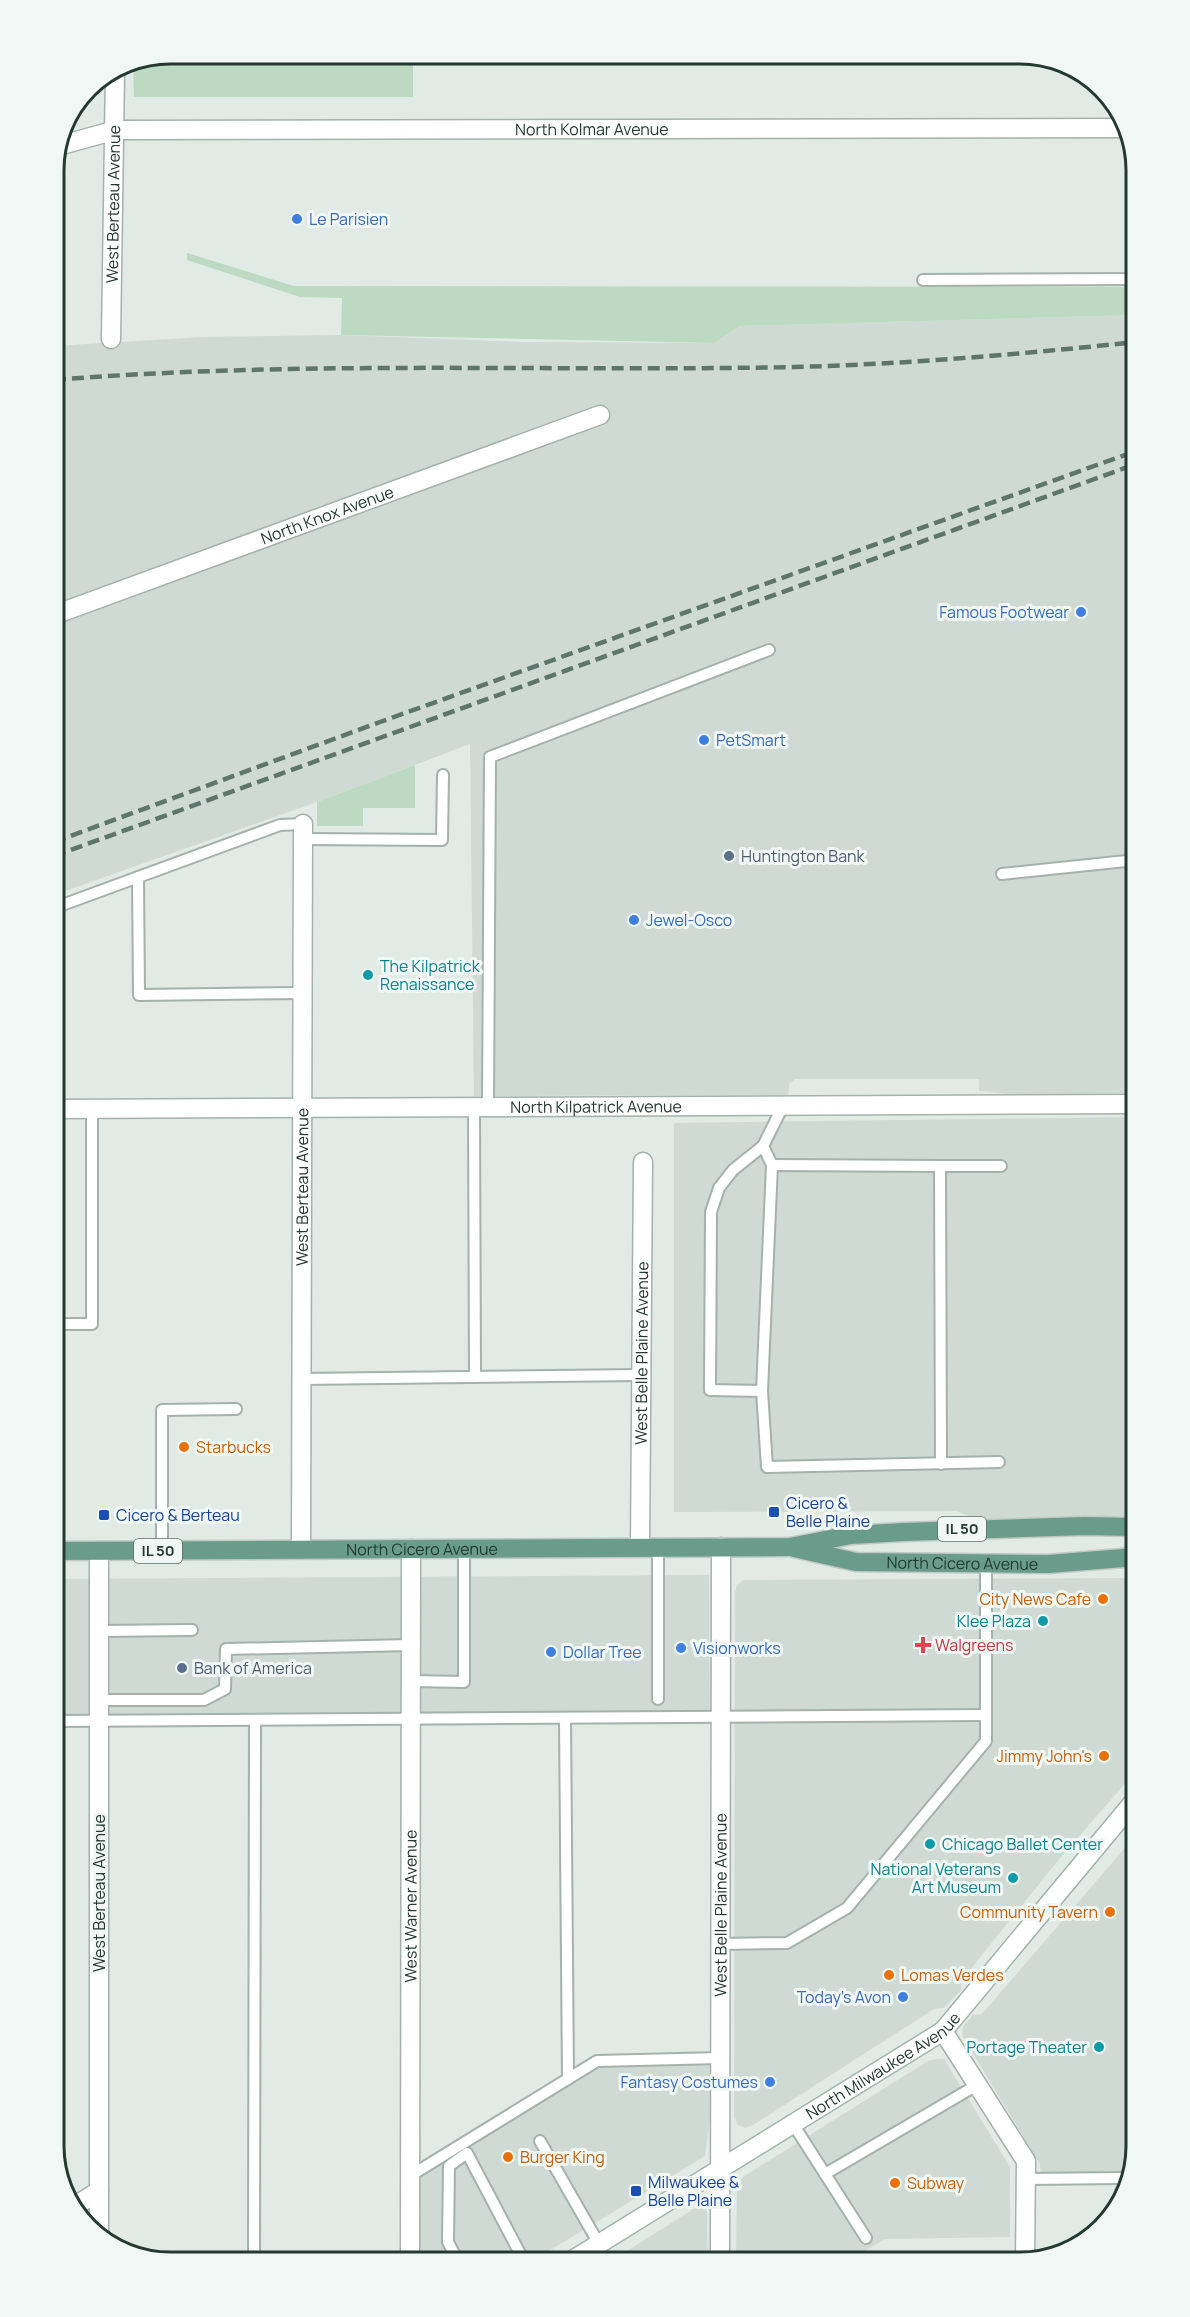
<svg xmlns="http://www.w3.org/2000/svg" width="1190" height="2317" font-family="Manrope,sans-serif">
<rect width="100%" height="100%" fill="#e1eae5"/>
<!-- built -->
<g fill="#cfdad4">
<polygon points="1136,315 1136,1093 1021,1095 979,1091 979,1079 795,1079 789,1084 788,1095 474,1096 470,744 317,802 54,895 54,346 203,337 341,335 521,342 714,343 740,326"/>
<polygon points="1136,1117 1136,1517 978,1520 956,1511 674,1512 674,1123"/>
<polygon points="709,1575 710,1718 54,1726 54,1579"/>
<polygon points="1136,1578 1136,1771 1060,1858 961,1981 961,1990 944,2008 934,2009 753,2125 745,2128 738,2125 734,2117 735,1592 737,1585 743,1580"/>
<polygon points="1136,1835 1136,2147 1126,2181 1041,2181 1040,2164 966,2042 962,2034 963,2027 973,2015 982,2014"/>
<polygon points="710,2058 710,2119 705,2156 529,2263 412,2263 413,2179 599,2063"/>
<polygon points="936,2059 944,2059 1010,2167 1010,2237 885,2239 866,2250 866,2263 736,2263 737,2186 739,2181 746,2175 928,2061"/>
<polygon points="697,2207 703,2208 707,2211 708,2263 608,2263"/>
</g>
<!-- green -->
<g fill="#bbdac1">
<polygon points="171,54 413,54 413,97 134,97 133,61"/>
<polygon points="187,253 294,286 1136,287 1136,315 740,326 714,343 341,335 342,298 300,297 187,260"/>
<polygon points="415,765 415,808 363,808 363,826 317,826 317,802"/>
</g>
<g fill="none" stroke-linecap="round" stroke-linejoin="round">
<!-- lane casing -->
<g stroke="#a4b1ac" stroke-width="14">
<g id="lane">
<polyline points="923,280 1136,279"/>
<polyline points="303,839 442,840 443,775"/>
<polyline points="1002,874 1136,860"/>
<polyline points="138,877 139,995 302,993"/>
<polyline points="54,908 280,825 303,824"/>
<polyline points="783,1106 763,1146 733,1170 719,1188 711,1212 710,1390 762,1391 767,1467 999,1462"/>
<polyline points="474,1107 475,1377"/>
<polyline points="488,1107 490,757 769,650"/>
<polyline points="772,1165 940,1166"/>
<polyline points="54,1324 92,1324 92,1109"/>
<polyline points="301,1379 642,1375"/>
<polyline points="762,1391 772,1165 763,1146"/>
<polyline points="941,1464 940,1166 1001,1166"/>
<polyline points="162,1551 162,1410 236,1409"/>
<polyline points="99,1631 192,1630"/>
<polyline points="411,1681 464,1682 464,1548"/>
<polyline points="658,1699 658,1547"/>
<polyline points="99,1700 204,1700 225,1689 226,1649 411,1645"/>
<polyline points="565,1719 568,2079"/>
<polyline points="54,1721 986,1715"/>
<polyline points="720,1944 787,1943 847,1908 986,1741 986,1564"/>
<polyline points="793,2124 866,2238"/>
<polyline points="540,2141 599,2244"/>
<polyline points="825,2174 977,2085"/>
<polyline points="410,2176 597,2061 720,2058"/>
<polyline points="1025,2179 1126,2178"/>
<polyline points="254,2263 255,1720"/>
<polyline points="459,2263 448,2242 449,2166 467,2153 525,2263"/>
</g>
</g>
<!-- street casing -->
<g stroke="#a4b1ac" stroke-width="21">
<g id="street">
<path id="s1" d="M58 146 116 130 1128 128"/>
<path id="s2" d="M111 339 115 70"/>
<path id="s3" d="M54 615 600 415"/>
<path id="s4" d="M54 1109 1136 1104"/>
<path id="s5" d="M640 1547 643 1162"/>
<path id="s6" d="M301 1549 303 824"/>
<polyline points="99,1551 99,2235"/>
<polyline points="943,2031 1026,2161 1025,2262"/>
<polyline points="75,2206 99,2191"/>
<path id="s7" d="M410 2263 411 1549"/>
<path id="s8" d="M720 2263 721 1547"/>
</g>
</g>
<!-- secondary casing -->
<g stroke="#a1b5ac" stroke-width="21">
<g id="secondary">
<path id="s9" d="M568 2263 943 2031 1136 1799"/>
</g>
</g>
<!-- primary casing -->
<g stroke="#c1c8c6" stroke-width="21">
<g id="primary">
<path id="s10" d="M794 1548 856 1562 1048 1564 1136 1557"/>
<path id="s11" d="M54 1551 790 1547 851 1535 904 1532 1085 1526 1136 1527"/>
</g>
</g>
<!-- lane -->
<use href="#lane" stroke="#fff" stroke-width="10"/>
<!-- street -->
<use href="#street" stroke="#fff" stroke-width="18"/>
<!-- secondary -->
<use href="#secondary" stroke="#fff" stroke-width="18"/>
<!-- primary -->
<use href="#primary" stroke="#699c8b" stroke-width="18"/>
<!-- rail -->
<g stroke="#5d756d" stroke-width="4.5" stroke-dasharray="12 6" stroke-linecap="butt">
<path d="M54 380C300 360 548 372 794 367 909 364 1022 354 1136 342"/>
<polyline points="54,842 380,722 1136,451"/>
<polyline points="54,856 1136,464"/>
</g>
</g>
<!-- markers -->
<g fill="#3f7fe0" stroke="#f1f7f4" stroke-width="2">
<circle cx="297" cy="219" r="6"/>
<circle cx="1081" cy="612" r="6"/>
<circle cx="704" cy="740" r="6"/>
<circle cx="634" cy="920" r="6"/>
<circle cx="681" cy="1648" r="6"/>
<circle cx="551" cy="1652" r="6"/>
<circle cx="903" cy="1997" r="6"/>
<circle cx="770" cy="2082" r="6"/>
</g>
<g fill="#5c6f8a" stroke="#f1f7f4" stroke-width="2">
<circle cx="729" cy="856" r="6"/>
<circle cx="182" cy="1668" r="6"/>
</g>
<g fill="#0f9aa8" stroke="#f1f7f4" stroke-width="2">
<circle cx="368" cy="975" r="6"/>
<circle cx="1043" cy="1621" r="6"/>
<circle cx="930" cy="1844" r="6"/>
<circle cx="1013" cy="1878" r="6"/>
<circle cx="1099" cy="2047" r="6"/>
</g>
<g fill="#e8710a" stroke="#f1f7f4" stroke-width="2">
<circle cx="184" cy="1447" r="6"/>
<circle cx="1103" cy="1599" r="6"/>
<circle cx="1104" cy="1756" r="6"/>
<circle cx="1110" cy="1912" r="6"/>
<circle cx="889" cy="1975" r="6"/>
<circle cx="508" cy="2157" r="6"/>
<circle cx="895" cy="2183" r="6"/>
</g>
<g fill="#1a4fb4" stroke="#f1f7f4" stroke-width="2">
<rect x="768" y="1506" width="12" height="12" rx="3"/>
<rect x="98" y="1509" width="12" height="12" rx="3"/>
<rect x="630" y="2185" width="12" height="12" rx="3"/>
</g>
<path fill="#e0444e" stroke="#f1f7f4" stroke-width="2" d="M920 1636h6v6h6v6h-6v6h-6v-6h-6v-6h6z"/>
<g text-anchor="middle" stroke-width="6" stroke-linejoin="round" paint-order="stroke">
<!-- shield labels -->
<g fill="#f1f7f4" stroke="#61726c" stroke-width="1.5">
<rect x="938" y="1517" width="48" height="24" rx="4.5"/>
<rect x="134" y="1539" width="48" height="24" rx="4.5"/>
</g>
<g font-size="15" font-weight="bold" fill="#233932">
<text x="962" y="1534">IL 50</text>
<text x="158" y="1556">IL 50</text>
</g>
<!-- street labels -->
<g font-size="16" fill="#233932" stroke="#f1f7f4">
<text dy="6" stroke="none"><textPath href="#s1" startOffset="536">North Kolmar Avenue</textPath></text>
<text dy="6" stroke="none"><textPath href="#s2" startOffset="135">West Berteau Avenue</textPath></text>
<text dy="6" stroke="none"><textPath href="#s3" startOffset="291">North Knox Avenue</textPath></text>
<text dy="6" stroke="none"><textPath href="#s4" startOffset="542">North Kilpatrick Avenue</textPath></text>
<text dy="6" stroke="none"><textPath href="#s6" startOffset="362">West Berteau Avenue</textPath></text>
<text dy="6" stroke="none"><textPath href="#s5" startOffset="194">West Belle Plaine Avenue</textPath></text>
<text dy="6" stroke="none"><textPath href="#s11" startOffset="368">North Cicero Avenue</textPath></text>
<text dy="6" stroke="none"><textPath href="#s10" startOffset="170">North Cicero Avenue</textPath></text>
<text transform="translate(99 1893) rotate(-90)" y="6">West Berteau Avenue</text>
<text dy="6" stroke="none"><textPath href="#s8" startOffset="358">West Belle Plaine Avenue</textPath></text>
<text dy="6" stroke="none"><textPath href="#s7" startOffset="357">West Warner Avenue</textPath></text>
<text dy="6" stroke="none"><textPath href="#s9" startOffset="372">North Milwaukee Avenue</textPath></text>
</g>
<!-- shop labels -->
<g font-size="16" fill="#366cbe" stroke="#f1f7f4" text-anchor="start">
<text x="309" y="225">Le Parisien</text>
<text x="1069" y="618" text-anchor="end">Famous Footwear</text>
<text x="716" y="746">PetSmart</text>
<text x="646" y="926">Jewel-Osco</text>
<text x="693" y="1654">Visionworks</text>
<text x="563" y="1658">Dollar Tree</text>
<text x="891" y="2003" text-anchor="end">Today's Avon</text>
<text x="758" y="2088" text-anchor="end">Fantasy Costumes</text>
</g>
<!-- service labels -->
<g font-size="16" fill="#4e5e75" stroke="#f1f7f4" text-anchor="start">
<text x="741" y="862">Huntington Bank</text>
<text x="194" y="1674">Bank of America</text>
</g>
<!-- culture labels -->
<g font-size="16" fill="#0d838f" stroke="#f1f7f4" text-anchor="end">
<text x="380" y="972" text-anchor="start">The Kilpatrick<tspan x="380" dy="18">Renaissance</tspan></text>
<text x="1031" y="1627">Klee Plaza</text>
<text x="942" y="1850" text-anchor="start">Chicago Ballet Center</text>
<text x="1001" y="1875">National Veterans<tspan x="1001" dy="18">Art Museum</tspan></text>
<text x="1087" y="2053">Portage Theater</text>
</g>
<!-- food labels -->
<g font-size="16" fill="#c56008" stroke="#f1f7f4" text-anchor="start">
<text x="196" y="1453">Starbucks</text>
<text x="1091" y="1605" text-anchor="end">City News Cafe</text>
<text x="1092" y="1762" text-anchor="end">Jimmy John's</text>
<text x="1098" y="1918" text-anchor="end">Community Tavern</text>
<text x="901" y="1981">Lomas Verdes</text>
<text x="520" y="2163">Burger King</text>
<text x="907" y="2189">Subway</text>
</g>
<!-- transit labels -->
<g font-size="16" fill="#164399" stroke="#f1f7f4" text-anchor="start">
<text x="786" y="1509">Cicero &amp;<tspan x="786" dy="18">Belle Plaine</tspan></text>
<text x="116" y="1521">Cicero &amp; Berteau</text>
<text x="648" y="2188">Milwaukee &amp;<tspan x="648" dy="18">Belle Plaine</tspan></text>
</g>
<!-- health labels -->
<g font-size="16" fill="#be3a42" stroke="#f1f7f4" text-anchor="start">
<text x="935" y="1651">Walgreens</text>
</g>
</g>
<!-- crop -->
<path d="M0 0H1190V2317H0ZM170 64H1020A106 106 0 0 1 1126 170V2146A106 106 0 0 1 1020 2252H170A106 106 0 0 1 64 2146V170A106 106 0 0 1 170 64Z" fill="#f1f7f4" fill-rule="evenodd"/>
<path fill="none" stroke="#233932" stroke-width="3" d="M170 64H1020A106 106 0 0 1 1126 170V2146A106 106 0 0 1 1020 2252H170A106 106 0 0 1 64 2146V170A106 106 0 0 1 170 64Z"/>
</svg>
